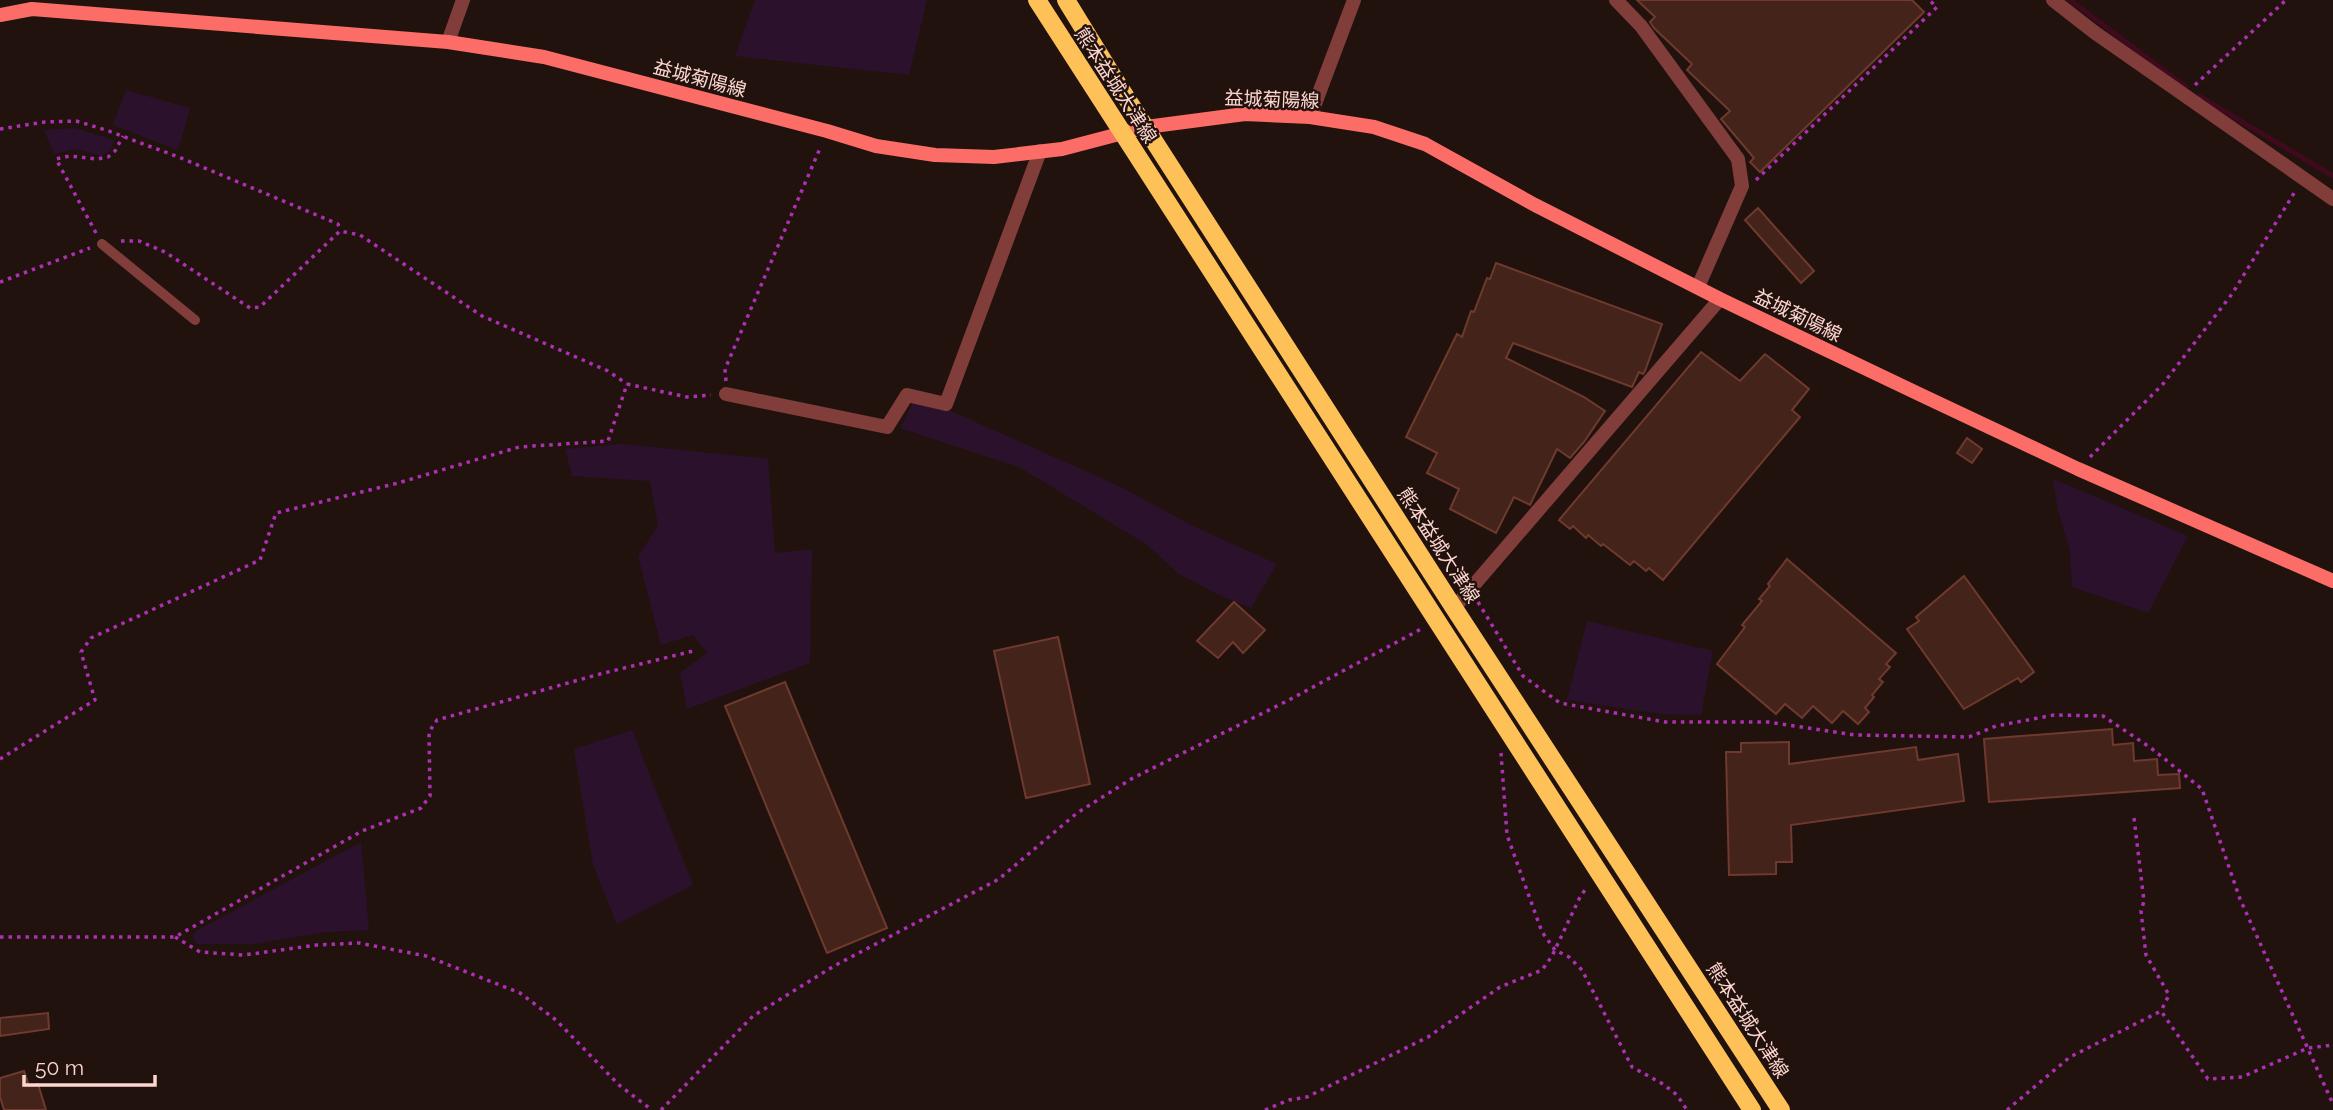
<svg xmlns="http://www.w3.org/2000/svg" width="2333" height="1110" font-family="Raleway,'Noto Sans JP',sans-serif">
<rect width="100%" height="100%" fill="#22120e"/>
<!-- green -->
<g fill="#2b112c">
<polygon points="755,0 927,0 909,75 735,56"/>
<polygon points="126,90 190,108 178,150 113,125"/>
<polygon points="75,128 114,140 110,151 101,156 76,149 54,154 44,130"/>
<polygon points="914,401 951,411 1121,487 1193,526 1277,564 1251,608 1221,596 1179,574 1146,544 1019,467 900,428"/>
<polygon points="623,444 768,459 775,553 812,549 810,663 687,709 680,673 707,653 693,635 661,645 638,556 658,526 650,481 572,476 565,449"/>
<polygon points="2053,479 2188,536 2148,613 2072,587 2070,551 2058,511"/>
<polygon points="1587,621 1713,651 1701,715 1662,714 1567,700"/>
<polygon points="632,730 693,885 617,924 593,865 574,749"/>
<polygon points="361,842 369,930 327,932 254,944 197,944 192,936 196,931"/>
</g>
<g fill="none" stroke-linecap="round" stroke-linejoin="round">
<!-- stream -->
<g stroke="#3f0a1d" stroke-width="5">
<polyline points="2070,0 2186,87"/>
<polyline points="2199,96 2333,176"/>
</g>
</g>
<!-- building -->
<g fill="#43231a" stroke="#6f3a2d" stroke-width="2">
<polygon points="1637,0 1912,0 1924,12 1760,172 1750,162 1754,158 1721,119 1730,111 1687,70 1692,64 1654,28 1650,22 1655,17"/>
<polygon points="1758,208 1814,271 1801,283 1745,220"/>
<polygon points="1496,263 1662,324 1645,371 1643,374 1639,372 1632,387 1513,343 1506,358 1584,397 1605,411 1584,442 1570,458 1557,449 1530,505 1514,497 1496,533 1450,509 1459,489 1427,473 1437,453 1406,437 1457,334 1462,337 1471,311 1474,312 1487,278 1490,279"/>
<polygon points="1701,352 1740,381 1765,354 1809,389 1792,410 1800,417 1663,580 1649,568 1646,571 1634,561 1630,565 1603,544 1601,546 1588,535 1586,538 1573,526 1570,529 1559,520"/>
<polygon points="1967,438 1982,449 1972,463 1957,453"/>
<polygon points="1787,559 1896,653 1886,664 1890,667 1879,679 1883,682 1872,695 1874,697 1865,708 1869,712 1858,724 1843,711 1832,723 1813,706 1802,718 1785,704 1776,714 1717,664 1745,627 1742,625 1762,601 1759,599 1770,586 1768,584"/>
<polygon points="1964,576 2034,672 2021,682 2018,678 1964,709 1907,629 1919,621 1916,617"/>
<polygon points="1234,602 1265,630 1243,653 1233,642 1218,658 1197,641"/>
<polygon points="1058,637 1090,784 1026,798 994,651"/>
<polygon points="785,682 887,928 827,953 725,706"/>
<polygon points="2112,729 2113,745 2133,743 2134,761 2157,759 2158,775 2179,774 2180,788 1989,802 1984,739"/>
<polygon points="1789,742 1789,764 1916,747 1918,760 1958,754 1964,801 1791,825 1792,862 1776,862 1776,874 1729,875 1726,752 1741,752 1741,743"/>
<polygon points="48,1013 49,1029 0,1036 0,1018"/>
<polygon points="24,1071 29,1086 38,1084 46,1110 4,1110 0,1097 0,1078"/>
</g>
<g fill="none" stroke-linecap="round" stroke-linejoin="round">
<!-- path -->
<g stroke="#ac30b2" stroke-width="3.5" stroke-dasharray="3.5 5" stroke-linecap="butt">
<polyline points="2195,85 2286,0"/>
<polyline points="0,129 45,122 76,121 106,130 181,158 338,224 340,231"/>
<polyline points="1756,180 1937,7 1929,0"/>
<polyline points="96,233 56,159 70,156 97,159 108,157 115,151 123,136"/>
<polyline points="121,241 139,241 165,252 250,308 260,307 340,231 360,235 482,316 608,371 627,384"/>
<polyline points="0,282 90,248"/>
<polyline points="726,381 725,369 821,146"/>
<polyline points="2090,457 2163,384 2232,294 2296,190"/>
<polyline points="1478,602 1523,676 1560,703 1665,722 1768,722 1855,735 1969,737 1996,726 2054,715 2103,716 2151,748 2202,789 2240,899 2333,1104"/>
<polyline points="1501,753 1507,835 1542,932 1555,950 1569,957 1582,970 1632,1067 1663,1084 1677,1095 1687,1110"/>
<polyline points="0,759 95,700 81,652 91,638 260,560 276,513 398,483 519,447 608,441 627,384 687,397 711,395"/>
<polyline points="2134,818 2144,901 2141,911 2146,955 2169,995 2161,1011"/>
<polyline points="0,937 175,937 362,831 421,808 430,796 429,732 437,720 600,674 693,651"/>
<polyline points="175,937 200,952 244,955 317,945 359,943 426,956 520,993 556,1020 619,1085 652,1110"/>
<polyline points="661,1110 753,1016 834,966 999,879 1077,813 1133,778 1287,701 1423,628"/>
<polyline points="1265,1110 1289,1100 1307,1097 1428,1037 1500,987 1542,970 1552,956 1580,897 1587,887"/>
<polyline points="2007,1110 2070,1057 2161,1011 2208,1079 2242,1077 2308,1048 2333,1045"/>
</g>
<!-- service -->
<polyline stroke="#813d3a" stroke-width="10" points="102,244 195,320"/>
<!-- minor -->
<g stroke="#813d3a" stroke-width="14">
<polyline points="1616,0 1641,26 1738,159 1742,186 1698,287"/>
<polyline points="2053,0 2094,32 2333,199"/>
<polyline points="448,42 463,0"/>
<polyline points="1310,117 1354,0"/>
<polyline points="726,394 887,427 907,395 946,404 1040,151"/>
<polyline points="1454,608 1720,299"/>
</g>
<!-- secondary -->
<polyline stroke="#fd6d68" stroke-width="14" points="0,15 32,9 448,42 544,57 827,131 876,146 935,155 994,157 1062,149 1146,127 1245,114 1310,117 1374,127 1425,144 1535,205 1720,299 1921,395 2078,469 2333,581"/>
<!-- primary -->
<g stroke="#fdc158" stroke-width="18">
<polyline points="1037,0 1752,1110"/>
<polyline points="1066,0 1120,88 1454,608 1781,1110"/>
</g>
</g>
<g text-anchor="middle" stroke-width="5" stroke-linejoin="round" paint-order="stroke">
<!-- street labels -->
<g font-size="19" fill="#fed6d0" stroke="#22120e">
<text transform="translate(700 78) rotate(15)" y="7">益城菊陽線</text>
<text transform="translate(1116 85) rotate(57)" y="7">熊本益城大津線</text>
<text transform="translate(1272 99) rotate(2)" y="7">益城菊陽線</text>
<text transform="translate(1798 315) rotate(26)" y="7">益城菊陽線</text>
<text transform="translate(1439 545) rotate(57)" y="7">熊本益城大津線</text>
<text transform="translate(1748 1020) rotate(57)" y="7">熊本益城大津線</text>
</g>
</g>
<!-- scale -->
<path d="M24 1075v10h131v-10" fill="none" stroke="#fed6d0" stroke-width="3.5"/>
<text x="35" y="1075" font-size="21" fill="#fed6d0" stroke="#22120e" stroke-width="5" paint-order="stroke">50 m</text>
</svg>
